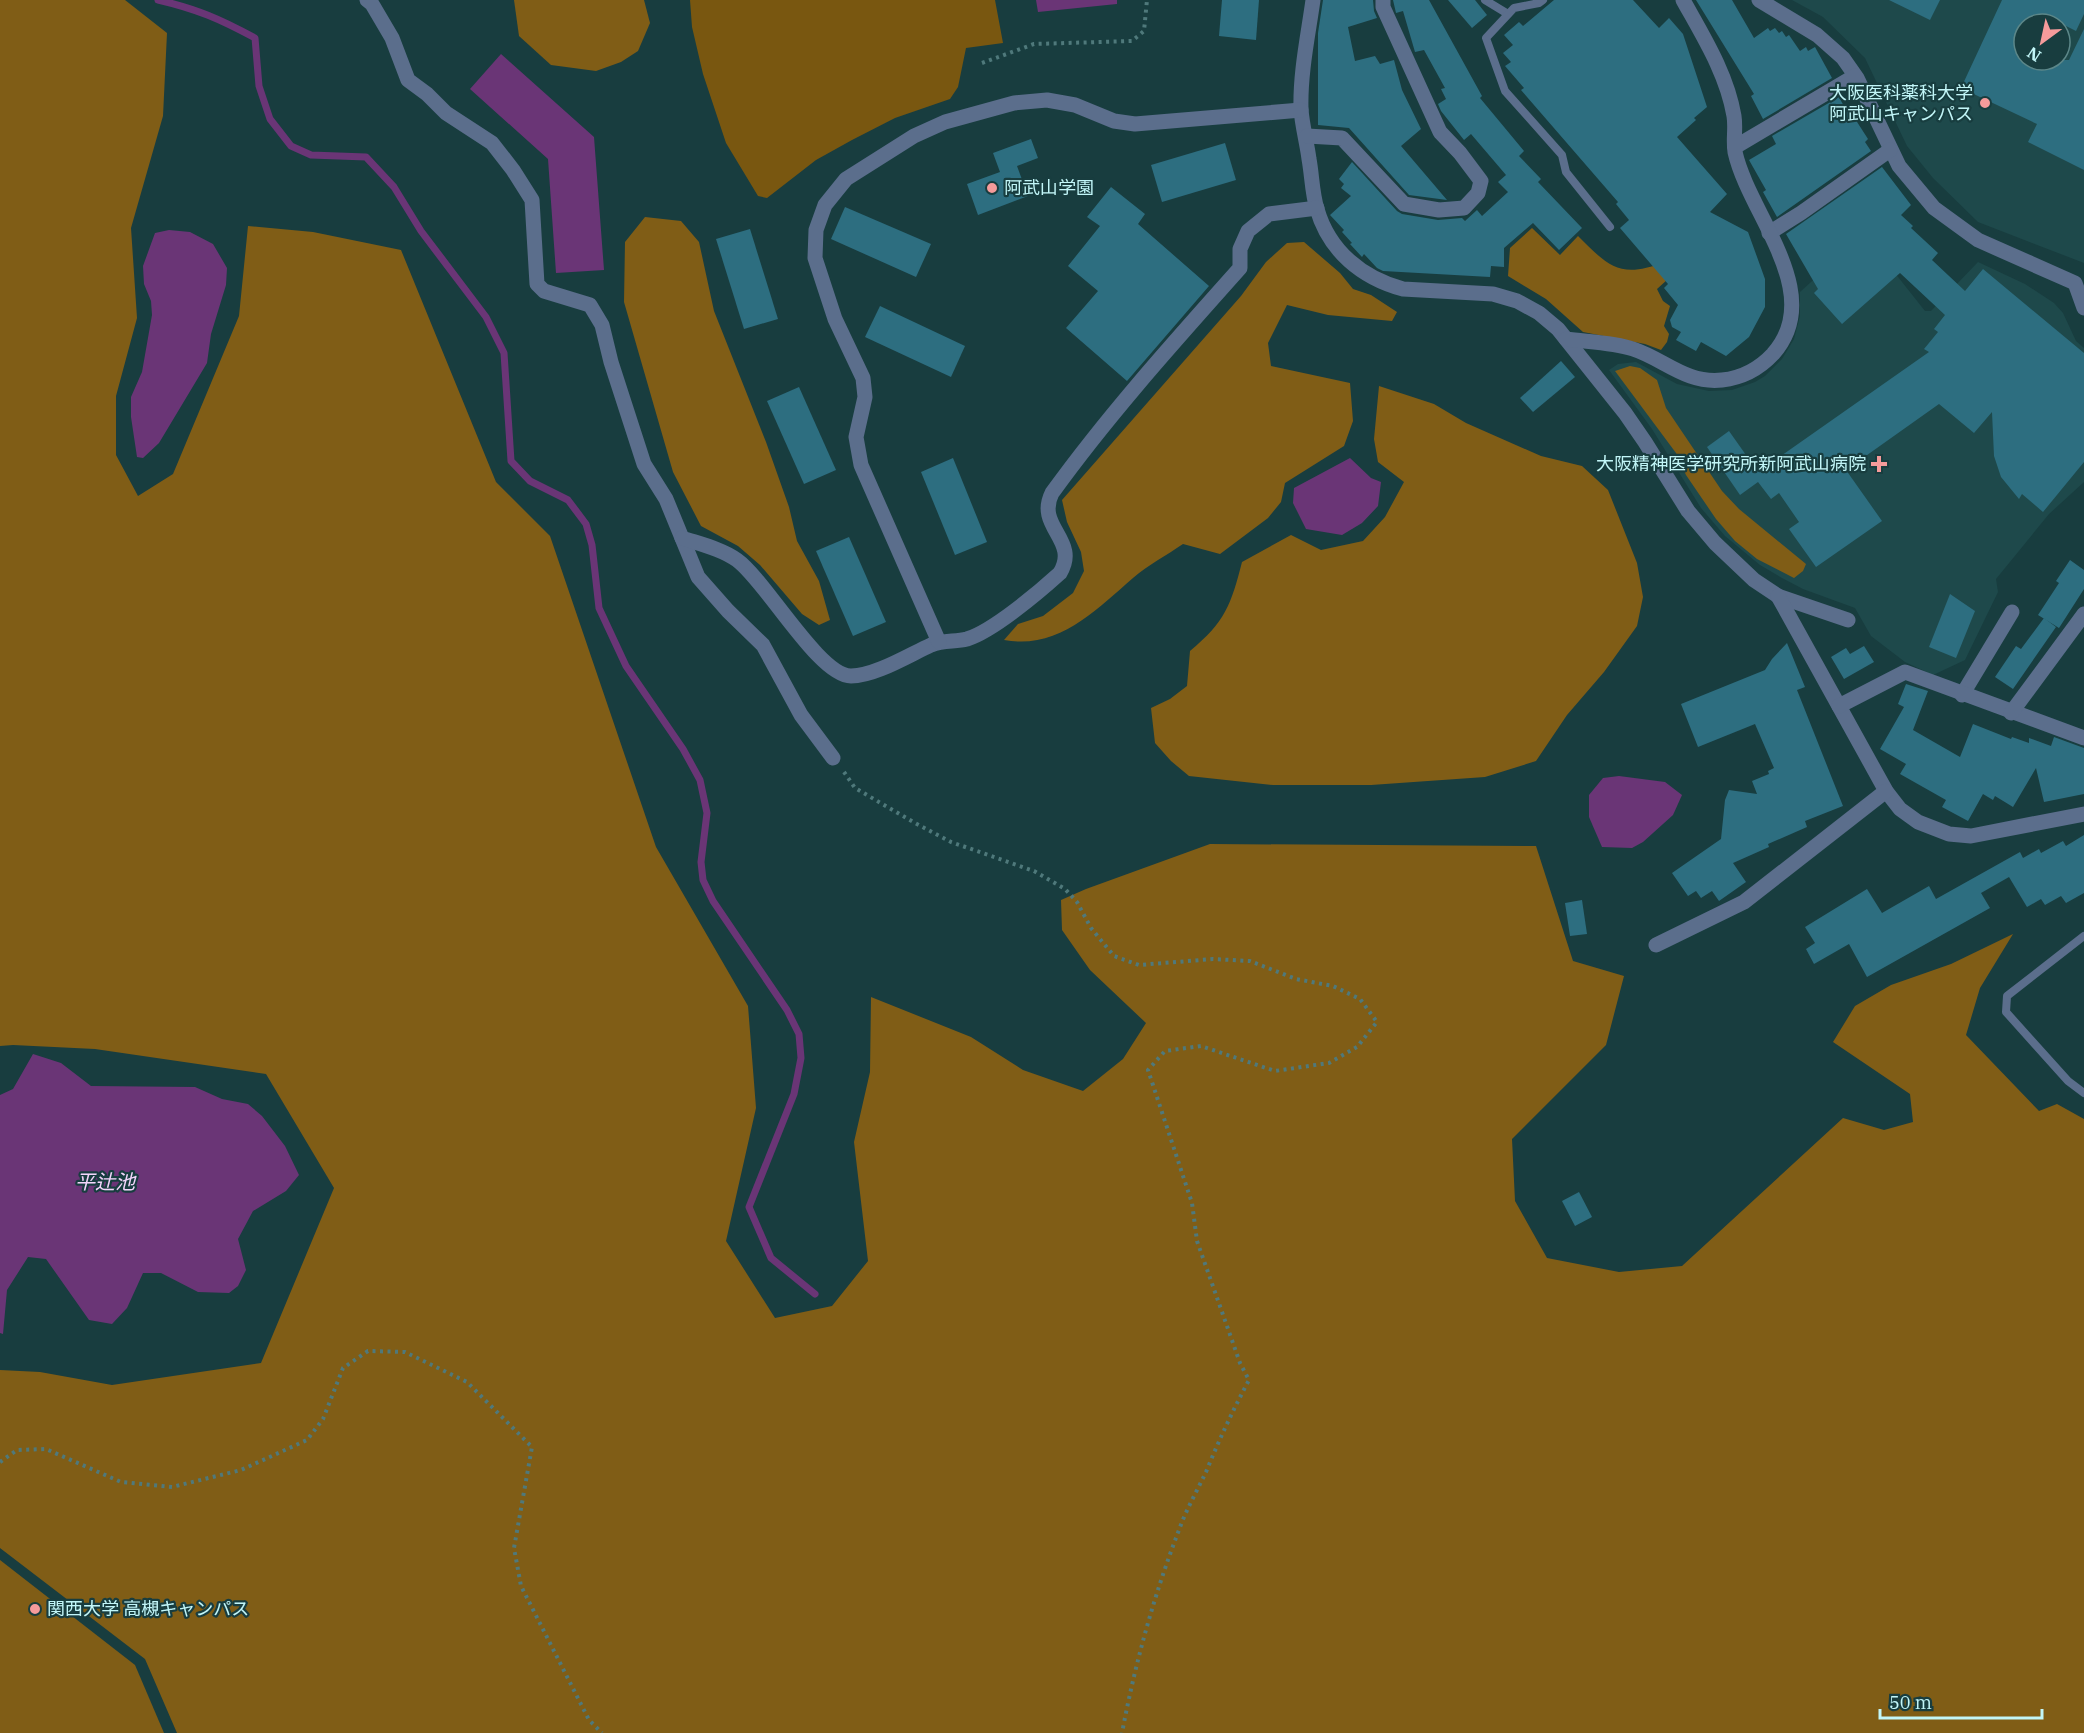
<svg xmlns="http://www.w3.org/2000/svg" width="2084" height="1733" font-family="'IBM Plex Serif','Noto Sans JP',serif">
<rect width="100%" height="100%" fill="#183d3f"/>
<!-- built -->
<g fill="#1e494b" fill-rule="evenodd">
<path d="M1792 0H2084V263L1978 222 1933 178 1907 146 1865 58 1823 17ZM2024 24H2060V60H2024Z"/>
<polygon points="1864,234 1925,311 1931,311 1978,262 2025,284 2054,303 2063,313 2076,341 2084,348 2084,482 2049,514 1996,579 1998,592 1965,660 1933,675 1905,662 1871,636 1855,608 1803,589 1782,578 1760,565 1725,536 1701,508 1652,429 1609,370 1618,364 1636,362 1677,384 1709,391 1732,390 1755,382 1765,376 1782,359 1794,339 1800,316 1800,292"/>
</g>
<!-- green -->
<polygon fill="#795710" points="690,0 995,0 1003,43 966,48 958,87 950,99 895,118 852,140 816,160 767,198 758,196 726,143 703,74 692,27"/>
<!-- forest -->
<g fill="#805d16">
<polygon points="0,0 125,0 167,33 163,116 131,228 137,318 116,396 116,455 138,496 173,474 239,316 248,226 313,232 401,250 496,482 550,536 656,847 748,1006 756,1108 726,1241 775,1318 832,1306 868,1261 854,1142 870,1072 871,997 971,1037 1023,1070 1083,1091 1123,1059 1146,1023 1090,970 1062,930 1061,900 1086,889 1210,844 1536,846 1573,961 1624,976 1606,1045 1512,1139 1515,1201 1547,1258 1619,1272 1682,1266 1843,1118 1884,1130 1913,1122 1910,1094 1833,1042 1855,1006 1891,985 1951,964 2013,934 1980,988 1966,1035 2039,1111 2057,1104 2084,1119 2084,1733 177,1733 145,1659 0,1548 0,1370 40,1372 112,1385 261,1363 334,1188 266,1074 95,1049 13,1045 0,1046"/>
<polygon points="514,0 644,0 650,23 638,51 621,62 596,71 551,65 519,36"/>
<polygon points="645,217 681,221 699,242 714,311 766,442 789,507 797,541 819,581 830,620 819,625 802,614 760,565 738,546 701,526 673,472 624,302 625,242"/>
<path d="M1532 228 1560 255 1578 236C1609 267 1620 279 1665 262L1678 270 1657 289 1663 301 1670 306 1664 326 1669 334 1667 342 1661 350 1645 344 1583 332 1546 299 1508 276 1510 248Z"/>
<path d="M1304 242 1340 273 1353 289 1371 295 1397 312 1392 321 1328 315 1287 305 1268 343 1271 366 1350 383 1353 421 1344 446 1285 483 1281 502 1268 518 1220 554 1183 544C1167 555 1148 565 1133 578 1095 611 1058 650 1004 640L1018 624 1043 616 1073 593 1084 571 1081 552 1067 522 1062 500 1241 296 1266 262 1287 243Z"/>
<polygon points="1630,366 1640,368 1657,380 1666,408 1722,491 1739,509 1806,564 1803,571 1794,578 1757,559 1735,541 1716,519 1686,475 1676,453 1615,371"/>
<path d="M1379 386 1434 404 1466 423 1541 456 1582 466 1608 490 1637 563 1643 597 1637 626 1604 672 1567 715 1536 761 1485 777 1371 785H1273L1189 776 1171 761 1155 743 1151 708 1170 699 1187 686 1190 651C1225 622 1231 605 1242 562L1291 535 1321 550 1363 541 1385 517 1404 482 1378 462 1374 439Z"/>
<polygon points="0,1560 135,1665 164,1733 0,1733"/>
</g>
<!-- water -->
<g fill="#6a3576">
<polygon points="1036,0 1117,0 1117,4 1038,12"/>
<polygon points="501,54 594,137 604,270 556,273 548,159 470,89"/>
<polygon points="169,230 190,232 213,244 227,268 226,285 211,334 207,363 159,443 143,458 137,457 131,417 131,397 142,372 152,315 151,301 144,284 143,266 155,233"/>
<polygon points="1350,458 1371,478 1381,482 1378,506 1362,523 1342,535 1306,529 1293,503 1294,488"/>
<polygon points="1619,776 1665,782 1682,795 1673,815 1643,842 1632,848 1602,847 1589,817 1589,795 1603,778"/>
<polygon points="33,1054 61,1063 91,1086 195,1087 222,1099 248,1104 262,1116 285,1146 299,1175 286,1191 253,1211 238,1239 246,1270 238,1286 229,1293 198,1292 161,1273 143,1273 127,1308 112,1324 89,1320 46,1259 28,1257 7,1290 3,1334 0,1333 0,1095 13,1089"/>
</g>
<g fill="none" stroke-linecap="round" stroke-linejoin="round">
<!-- stream -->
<path stroke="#6a3576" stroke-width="7" d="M158 0C197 9 220 19 255 38L259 86 270 119 291 146 311 155 366 157 394 187 421 231 486 317 504 353 511 461 530 481 568 500 586 524 592 545 599 608 626 666 683 749 700 780 707 813 701 862 703 880 713 901 787 1010 799 1034 801 1058 794 1094 749 1207 771 1258 815 1294"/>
</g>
<!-- building -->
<g fill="#2d6e80">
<polygon points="1222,0 1259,0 1256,40 1219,36"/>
<polygon points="1323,0 1373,0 1374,11 1377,18 1348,27 1355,61 1375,56 1380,64 1394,60 1402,90 1421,129 1401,146 1447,200 1409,195 1349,128 1318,125 1318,33"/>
<polygon points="1393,0 1429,0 1482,96 1480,98 1524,151 1519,156 1541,179 1538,182 1582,228 1559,250 1533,223 1504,248 1504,267 1491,266 1490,277 1383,271 1377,268 1364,254 1362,257 1350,244 1352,243 1342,232 1344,230 1330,215 1351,196 1341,188 1344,184 1339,179 1352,162 1397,211 1402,214 1438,220 1462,218 1465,221 1477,210 1482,216 1508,192 1498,182 1506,175 1471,134 1464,140 1441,111 1438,104 1446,99 1441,89 1445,88 1424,50 1415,52 1403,11 1396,13"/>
<polygon points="1448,0 1475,0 1487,15 1472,28"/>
<polygon points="1554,0 1633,0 1659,28 1669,18 1683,34 1707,107 1694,118 1696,120 1677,137 1727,194 1710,212 1748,232 1765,279 1765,307 1749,337 1726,356 1701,342 1696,351 1676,340 1681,332 1672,327 1670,320 1678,305 1664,288 1668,284 1620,228 1629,220 1616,204 1618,202 1521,90 1524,88 1505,66 1511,62 1503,53 1513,45 1504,35 1519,22 1523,26"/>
<polygon points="1696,0 1732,0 1754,38 1768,28 1770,31 1775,28 1779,33 1782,31 1786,37 1789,35 1800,51 1806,47 1808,51 1815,47 1832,78 1763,119 1751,96 1754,94"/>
<polygon points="1889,0 1940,0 1930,20"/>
<polygon points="2002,0 2084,0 2084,14 2076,31 2062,24 2024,24 2024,60 2069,60 2084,29 2084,170 2028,142 2037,124 1961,88"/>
<polygon points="1839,97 1847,112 1850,111 1868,139 1865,142 1871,151 1777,217 1763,192 1766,190 1749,160 1776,144 1772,136"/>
<polygon points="1031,139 1038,158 1017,166 1028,196 978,215 967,184 1000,172 993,153"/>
<polygon points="1225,143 1236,180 1162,202 1151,165"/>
<polygon points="1882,167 1911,205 1901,215 1913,226 1911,228 1938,253 1932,260 1965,291 1983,269 2084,353 2084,462 2043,512 2022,494 2019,499 2001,477 1994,456 1992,412 1974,433 1939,404 1846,470 1882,521 1816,567 1789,529 1799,522 1779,493 1771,499 1758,482 1740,495 1707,447 1729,431 1758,472 1929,352 1924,349 1938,332 1934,329 1945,315 1900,273 1842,324 1814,293 1818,289 1786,234"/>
<polygon points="1111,187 1145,214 1138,224 1209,286 1127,381 1066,328 1098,291 1068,266 1100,226 1087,217"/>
<polygon points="845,207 931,244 916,277 831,239"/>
<polygon points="750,229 778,319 744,329 716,239"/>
<polygon points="880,306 965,346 951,377 865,337"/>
<polygon points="1561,361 1575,377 1533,412 1520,398"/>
<polygon points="799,387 836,470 804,484 767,401"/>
<polygon points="953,458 987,542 955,555 921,472"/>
<polygon points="849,537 886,622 853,636 816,551"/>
<polygon points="2070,560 2084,570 2084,589 2059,628 2038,615 2059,583 2056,581"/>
<polygon points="1950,594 1975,611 1956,658 1929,647"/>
<polygon points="2044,618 2056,627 2013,689 1995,677 2016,646 2021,649"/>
<polygon points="1787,643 1805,687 1797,690 1843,806 1805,821 1807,827 1768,844 1769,847 1733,863 1746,882 1719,901 1712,891 1701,898 1696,891 1688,896 1672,873 1721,839 1725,800 1729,790 1757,794 1752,781 1769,774 1768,771 1774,768 1755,724 1698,747 1681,704 1765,670 1772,659"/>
<polygon points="1864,646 1874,662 1844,679 1831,657 1846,648 1850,654"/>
<polygon points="1906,684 1928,691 1913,730 1960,757 1973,724 2011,739 2012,737 2029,743 2029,738 2051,746 2054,737 2084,748 2084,794 2044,802 2036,768 2013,807 1995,796 1993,800 1983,794 1968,821 1942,807 1946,800 1900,774 1906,764 1880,749 1904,707 1898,704"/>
<polygon points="2084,835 2084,893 2066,903 2061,896 2045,905 2041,899 2027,907 2009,877 1981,893 1990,908 1867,977 1849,944 1814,964 1806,949 1815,943 1805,927 1867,889 1882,913 1929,886 1936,899 2020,852 2023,858 2039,849 2041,853 2063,841 2066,846"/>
<polygon points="1582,900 1587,934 1570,936 1565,903"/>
<polygon points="1579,1192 1592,1217 1575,1226 1562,1201"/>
</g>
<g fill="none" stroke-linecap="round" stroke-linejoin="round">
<!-- path -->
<g stroke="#4f797b" stroke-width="4" stroke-dasharray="3 4.5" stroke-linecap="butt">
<polyline points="982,63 1034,44 1132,41 1144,31 1147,0"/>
<path d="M844 772 855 788 915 823 951 842 1034 871 1065 889 1077 902 1091 928 1114 956 1139 965 1213 959 1250 961 1296 979 1333 986 1360 999 1377 1022 1357 1047 1329 1063 1275 1071 1201 1046 1165 1051 1148 1070 1192 1203 1197 1241 1240 1363 1249 1380C1233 1410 1219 1440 1206 1472 1197 1491 1186 1510 1179 1530 1154 1595 1135 1664 1122 1733"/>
<polyline points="0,1462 17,1450 46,1449 121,1482 172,1487 241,1470 307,1440 323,1419 343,1368 368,1351 405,1352 467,1382 532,1447 514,1548 521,1586 589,1720 602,1733"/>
</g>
<!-- service -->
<g stroke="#5b6e8c" stroke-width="8">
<polyline points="1485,0 1508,14"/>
<polyline points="1543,0 1539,3 1514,8 1486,38 1505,91 1562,155 1566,172 1610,227"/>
<polyline points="2084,936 2007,996 2006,1012 2068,1081 2084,1093"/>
</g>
<!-- minor -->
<g stroke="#5b6e8c" stroke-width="15">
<polyline points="367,0 372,4 392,38 408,80 427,94 446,113 492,143 513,170 532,200 537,284 544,291 590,305 602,325 611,362 644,464 666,499 698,577 728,611 763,645 801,715 833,758"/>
<path d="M1313 0C1308 36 1300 73 1301 109 1302 125 1307 143 1309 159 1312 175 1312 193 1317 209 1329 251 1362 278 1403 289L1493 294 1517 301 1539 313 1558 329 1625 413 1645 442 1688 511 1715 543 1754 580 1778 596 1848 620"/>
<polyline points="1759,0 1817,35 1843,58 1857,78 1899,166 1934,208 1978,240 2075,283 2084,308"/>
<polyline points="1307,136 1342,138 1404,204 1439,210 1464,208 1478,193 1481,181 1460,153 1440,132 1383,7 1383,0"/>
<polyline points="1735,147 1855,76"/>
<polyline points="1769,233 1801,213 1890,150"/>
<path d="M1566 339C1588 342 1612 342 1633 349 1664 359 1686 384 1722 380 1741 378 1759 369 1773 354 1827 293 1749 215 1735 152 1733 140 1736 128 1734 116 1727 74 1703 36 1683 0"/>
<path d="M682 538C700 544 722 549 737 560 766 581 819 676 851 676 875 676 909 655 931 645 943 640 955 642 967 639 993 631 1039 592 1060 573 1080 540 1035 527 1052 493 1109 414 1175 341 1240 268V249L1248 231 1269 214 1317 208"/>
<polyline points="1778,596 1886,791 1900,809 1918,822 1949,834 1971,836 2084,814"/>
<polyline points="939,642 861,465 856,437 865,397 863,378 835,319 815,258 816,230 825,205 846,179 914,136 945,122 1014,103 1047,100 1075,105 1114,121 1135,124 1301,110"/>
<polyline points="1962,695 2012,612"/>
<polyline points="1839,706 1905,672 2084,738"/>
<polyline points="2011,713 2084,614"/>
<polyline points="1656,945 1744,902 1886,791"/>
</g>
</g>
<!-- markers -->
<g fill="#f59b9b" stroke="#183d3f" stroke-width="2">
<circle cx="1985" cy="103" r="6"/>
<circle cx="992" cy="188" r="6"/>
<path d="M1876 455h6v6h6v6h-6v6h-6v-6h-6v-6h6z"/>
<circle cx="35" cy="1609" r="6"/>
</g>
<g text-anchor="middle" stroke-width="4.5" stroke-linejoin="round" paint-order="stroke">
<!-- poi labels -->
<g font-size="18" fill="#c2f6f8" stroke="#183d3f" text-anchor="end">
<text x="1973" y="99">大阪医科薬科大学<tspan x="1973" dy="21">阿武山キャンパス</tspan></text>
<text x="1004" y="194" text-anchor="start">阿武山学園</text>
<text x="1866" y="470">大阪精神医学研究所新阿武山病院</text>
<text x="47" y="1615" text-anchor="start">関西大学 高槻キャンパス</text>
</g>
<!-- water labels -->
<g font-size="20" font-style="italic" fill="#f3d5fb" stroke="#183d3f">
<text x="105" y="1189">平辻池</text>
</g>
</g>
<!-- north arrow -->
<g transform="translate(2042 42) rotate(213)"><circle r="28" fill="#183d3f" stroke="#5c8789" stroke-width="1.5"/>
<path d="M0-4.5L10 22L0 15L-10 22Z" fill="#f59b9b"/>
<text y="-9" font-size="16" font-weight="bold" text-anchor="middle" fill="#c2f6f8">N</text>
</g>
<!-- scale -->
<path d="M1880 1709v9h162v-9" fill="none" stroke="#c2f6f8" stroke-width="3"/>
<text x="1889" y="1709" font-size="18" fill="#c2f6f8" stroke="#183d3f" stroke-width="4.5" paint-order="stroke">50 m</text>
</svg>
